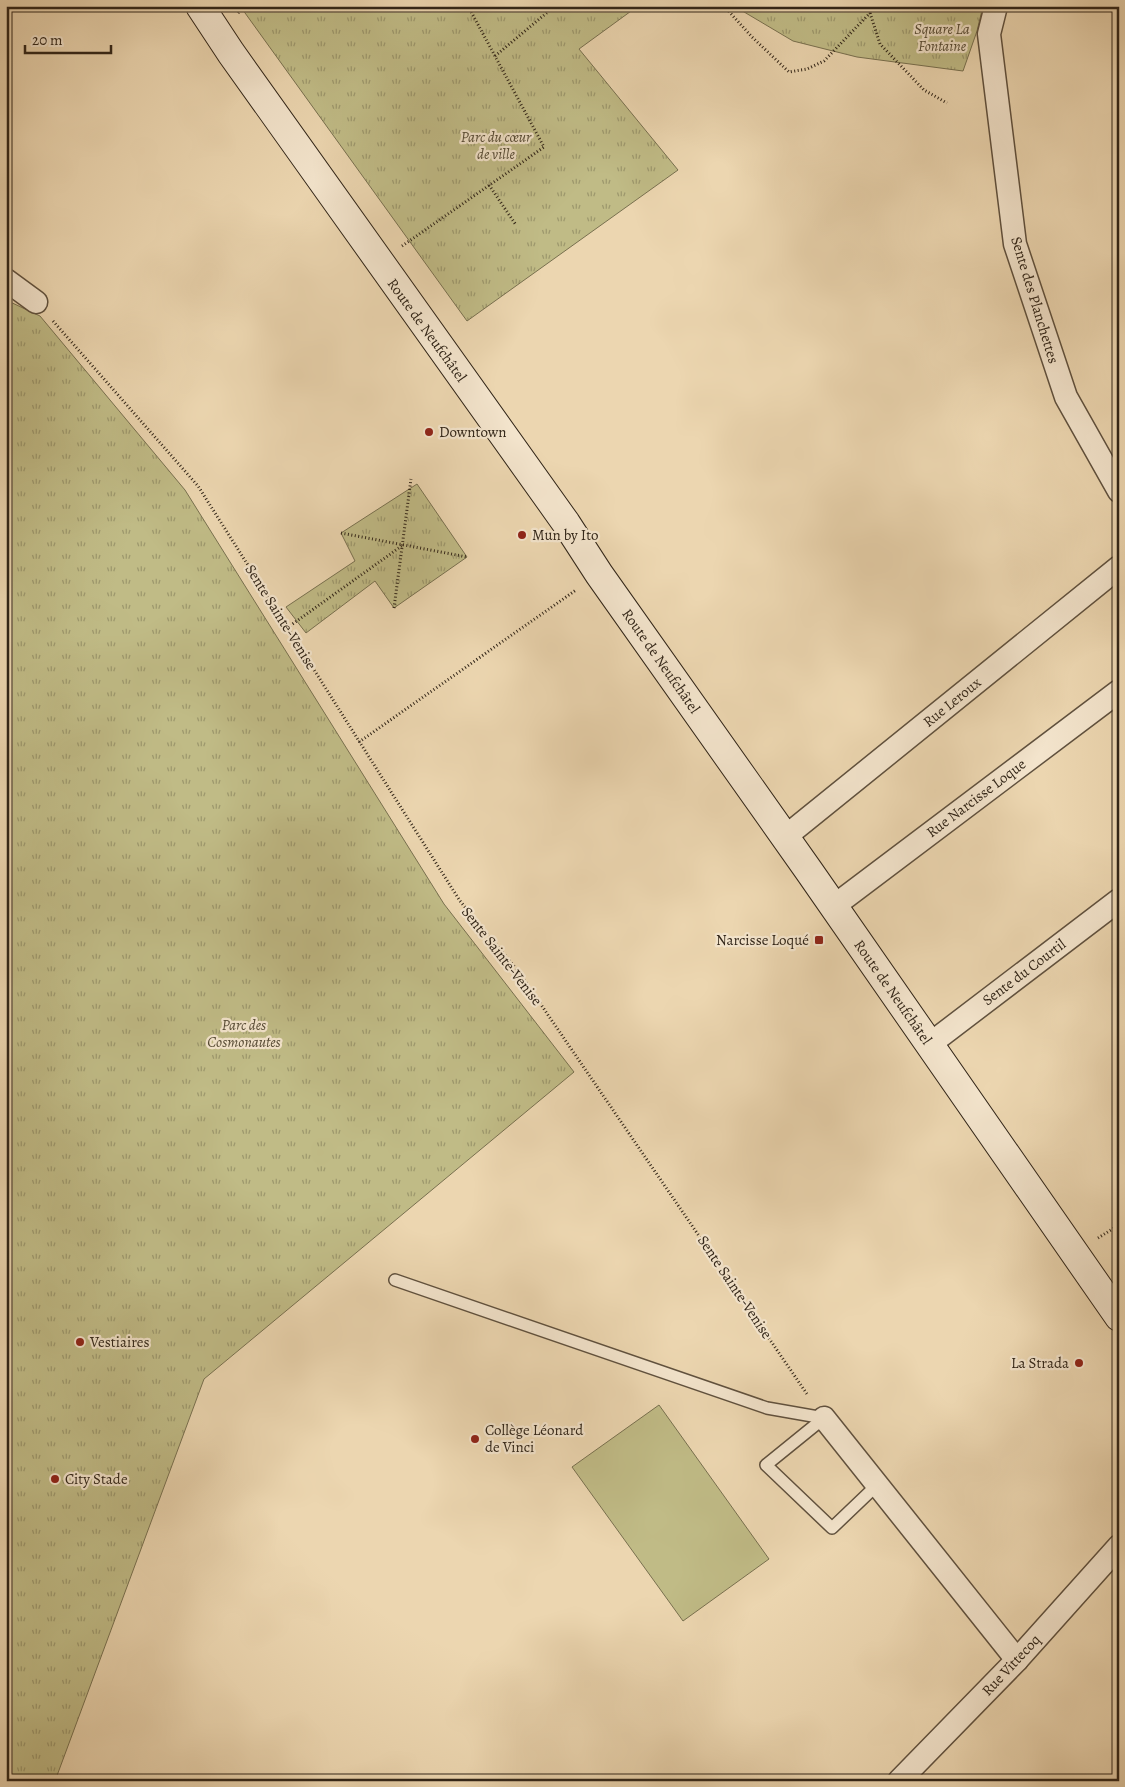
<svg xmlns="http://www.w3.org/2000/svg" width="1125" height="1787" font-family="Alegreya,serif">
<defs>
<pattern id="park-tufts" width="24" height="20" patternUnits="userSpaceOnUse" patternTransform="scale(1.25)"><rect width="24" height="20" fill="#c0bb86"/><path d="M3 7l-1-3M5 7V3M7 7l1-3M15 17l-1-3M17 17v-4M19 17l1-3" fill="none" stroke="#9d986d"/></pattern>
</defs>
<rect width="100%" height="100%" fill="#ecd6b0"/>
<filter id="stains"><feTurbulence type="fractalNoise" baseFrequency=".004" numOctaves="4"/><feColorMatrix values="0 0 0 0 .2 0 0 0 0 .09 0 0 0 0 .02 0 0 0 .5 -.17"/></filter>
<radialGradient id="worn" r=".72"><stop offset=".6" stop-color="#630" stop-opacity="0"/><stop offset="1" stop-color="#630" stop-opacity=".3"/></radialGradient>
<!-- grass -->
<polygon fill="#c0bb86" stroke="#78704f" points="659,1405 769,1559 683,1621 572,1467"/>
<!-- park -->
<g fill="url(#park-tufts)" stroke="#78704f">
<polygon points="240,6 638,6 579,49 678,170 467,321"/>
<polygon points="734,6 983,6 977,31 963,71 857,57 793,41"/>
<polygon points="6,300 40,316 185,490 444,904 574,1072 204,1379 55,1781 6,1781"/>
<polygon points="417,484 467,557 394,608 375,581 306,633 286,607 355,561 341,533"/>
</g>
<g fill="none" stroke-linecap="round" stroke-linejoin="round">
<!-- lane casing -->
<g stroke="#60513e" stroke-width="14">
<g id="lane">
<polyline points="395,1280 767,1408 824,1418"/>
<polyline points="824,1418 766,1465 832,1528 877,1485"/>
</g>
</g>
<!-- street casing -->
<g stroke="#60513e" stroke-width="25">
<g id="street">
<polyline points="996,6 989,34 1015,244 1066,397 1119,491"/>
<polyline points="6,280 36,302"/>
<polyline points="785,837 1119,567"/>
<polyline points="834,906 1119,691"/>
<polyline points="930,1044 1119,900"/>
<polyline points="824,1418 1017,1660"/>
<polyline points="899,1781 1017,1660 1119,1546"/>
</g>
</g>
<!-- secondary casing -->
<g stroke="#312518" stroke-width="30">
<polyline id="secondary" points="200,6 231,53 566,523 599,574 809,871 1119,1317"/>
</g>
<!-- path -->
<g stroke="#312518" stroke-width="3" stroke-dasharray="1 2.5" stroke-linecap="butt">
<polyline points="724,6 752,37 789,72 807,69 824,61 870,13 872,6"/>
<polyline points="238,13 244,6"/>
<polyline points="870,13 880,44 924,90 947,103"/>
<polyline points="495,56 555,6"/>
<polyline points="489,185 516,225"/>
<polyline points="402,246 544,147 468,6"/>
<polyline points="53,321 198,486 460,901 518,971 807,1394"/>
<polyline points="341,533 467,557"/>
<polyline points="394,608 411,479"/>
<polyline points="287,628 403,545"/>
<polyline points="359,742 576,590"/>
<polyline points="1098,1238 1119,1225"/>
</g>
<!-- lane -->
<use href="#lane" stroke="#f3e4cc" stroke-width="11"/>
<!-- street -->
<use href="#street" stroke="#f3e4cc" stroke-width="22"/>
<!-- secondary -->
<use href="#secondary" stroke="#f3e4cc" stroke-width="28"/>
</g>
<!-- markers -->
<g fill="#8f2418" stroke="#f3e4cc" stroke-width="2">
<circle cx="429" cy="432" r="5"/>
<circle cx="522" cy="535" r="5"/>
<rect x="814" y="935" width="10" height="10" rx="2.5"/>
<circle cx="80" cy="1342" r="5"/>
<circle cx="1079" cy="1363" r="5"/>
<circle cx="475" cy="1439" r="5"/>
<circle cx="55" cy="1479" r="5"/>
</g>
<g text-anchor="middle" stroke-width="4.5" stroke-linejoin="round" paint-order="stroke">
<!-- park labels -->
<g font-size="15" font-style="italic" fill="#554a34" stroke="#f3e4cc">
<text x="942" y="34">Square La<tspan x="942" dy="17">Fontaine</tspan></text>
<text x="496" y="142">Parc du cœur<tspan x="496" dy="17">de ville</tspan></text>
<text x="244" y="1030">Parc des<tspan x="244" dy="17">Cosmonautes</tspan></text>
</g>
<!-- street labels -->
<g font-size="15" fill="#312518" stroke="#f3e4cc">
<text transform="translate(1035 300) rotate(73)" y="5">Sente des Planchettes</text>
<text transform="translate(427 330) rotate(54)" y="5">Route de Neufchâtel</text>
<text transform="translate(281 617) rotate(58)" y="5">Sente Sainte-Venise</text>
<text transform="translate(661 661) rotate(55)" y="5">Route de Neufchâtel</text>
<text transform="translate(952 702) rotate(-39)" y="5">Rue Leroux</text>
<text transform="translate(976 798) rotate(-37)" y="5">Rue Narcisse Loque</text>
<text transform="translate(502 956) rotate(52)" y="5">Sente Sainte-Venise</text>
<text transform="translate(1024 972) rotate(-37)" y="5">Sente du Courtil</text>
<text transform="translate(893 992) rotate(55)" y="5">Route de Neufchâtel</text>
<text transform="translate(735 1287) rotate(56)" y="5">Sente Sainte-Venise</text>
<text transform="translate(1011 1665) rotate(-47)" y="5">Rue Vittecoq</text>
</g>
<!-- poi labels -->
<g font-size="15" fill="#312518" stroke="#f3e4cc" text-anchor="start">
<text x="439" y="437">Downtown</text>
<text x="532" y="540">Mun by Ito</text>
<text x="809" y="945" text-anchor="end">Narcisse Loqué</text>
<text x="90" y="1347">Vestiaires</text>
<text x="1069" y="1368" text-anchor="end">La Strada</text>
<text x="485" y="1435">Collège Léonard<tspan x="485" dy="17">de Vinci</tspan></text>
<text x="65" y="1484">City Stade</text>
</g>
</g>
<!-- margin -->
<rect width="1125" height="1787" fill="none" stroke="#ecd6b0" stroke-width="25"/>
<rect x="8" y="8" width="1110" height="1772" fill="none" stroke="#312518" stroke-width="2.5"/>
<rect x="12" y="12" width="1100" height="1762" fill="none" stroke="#312518"/>
<!-- scale -->
<path d="M25 45v8h86v-8" fill="none" stroke="#312518" stroke-width="2.5"/>
<text x="32" y="45" font-size="15" fill="#312518" stroke="#f3e4cc" stroke-width="4" paint-order="stroke">20 m</text>
<rect width="100%" height="100%" filter="url(#stains)"/>
<rect width="100%" height="100%" fill="url(#worn)"/>
</svg>
